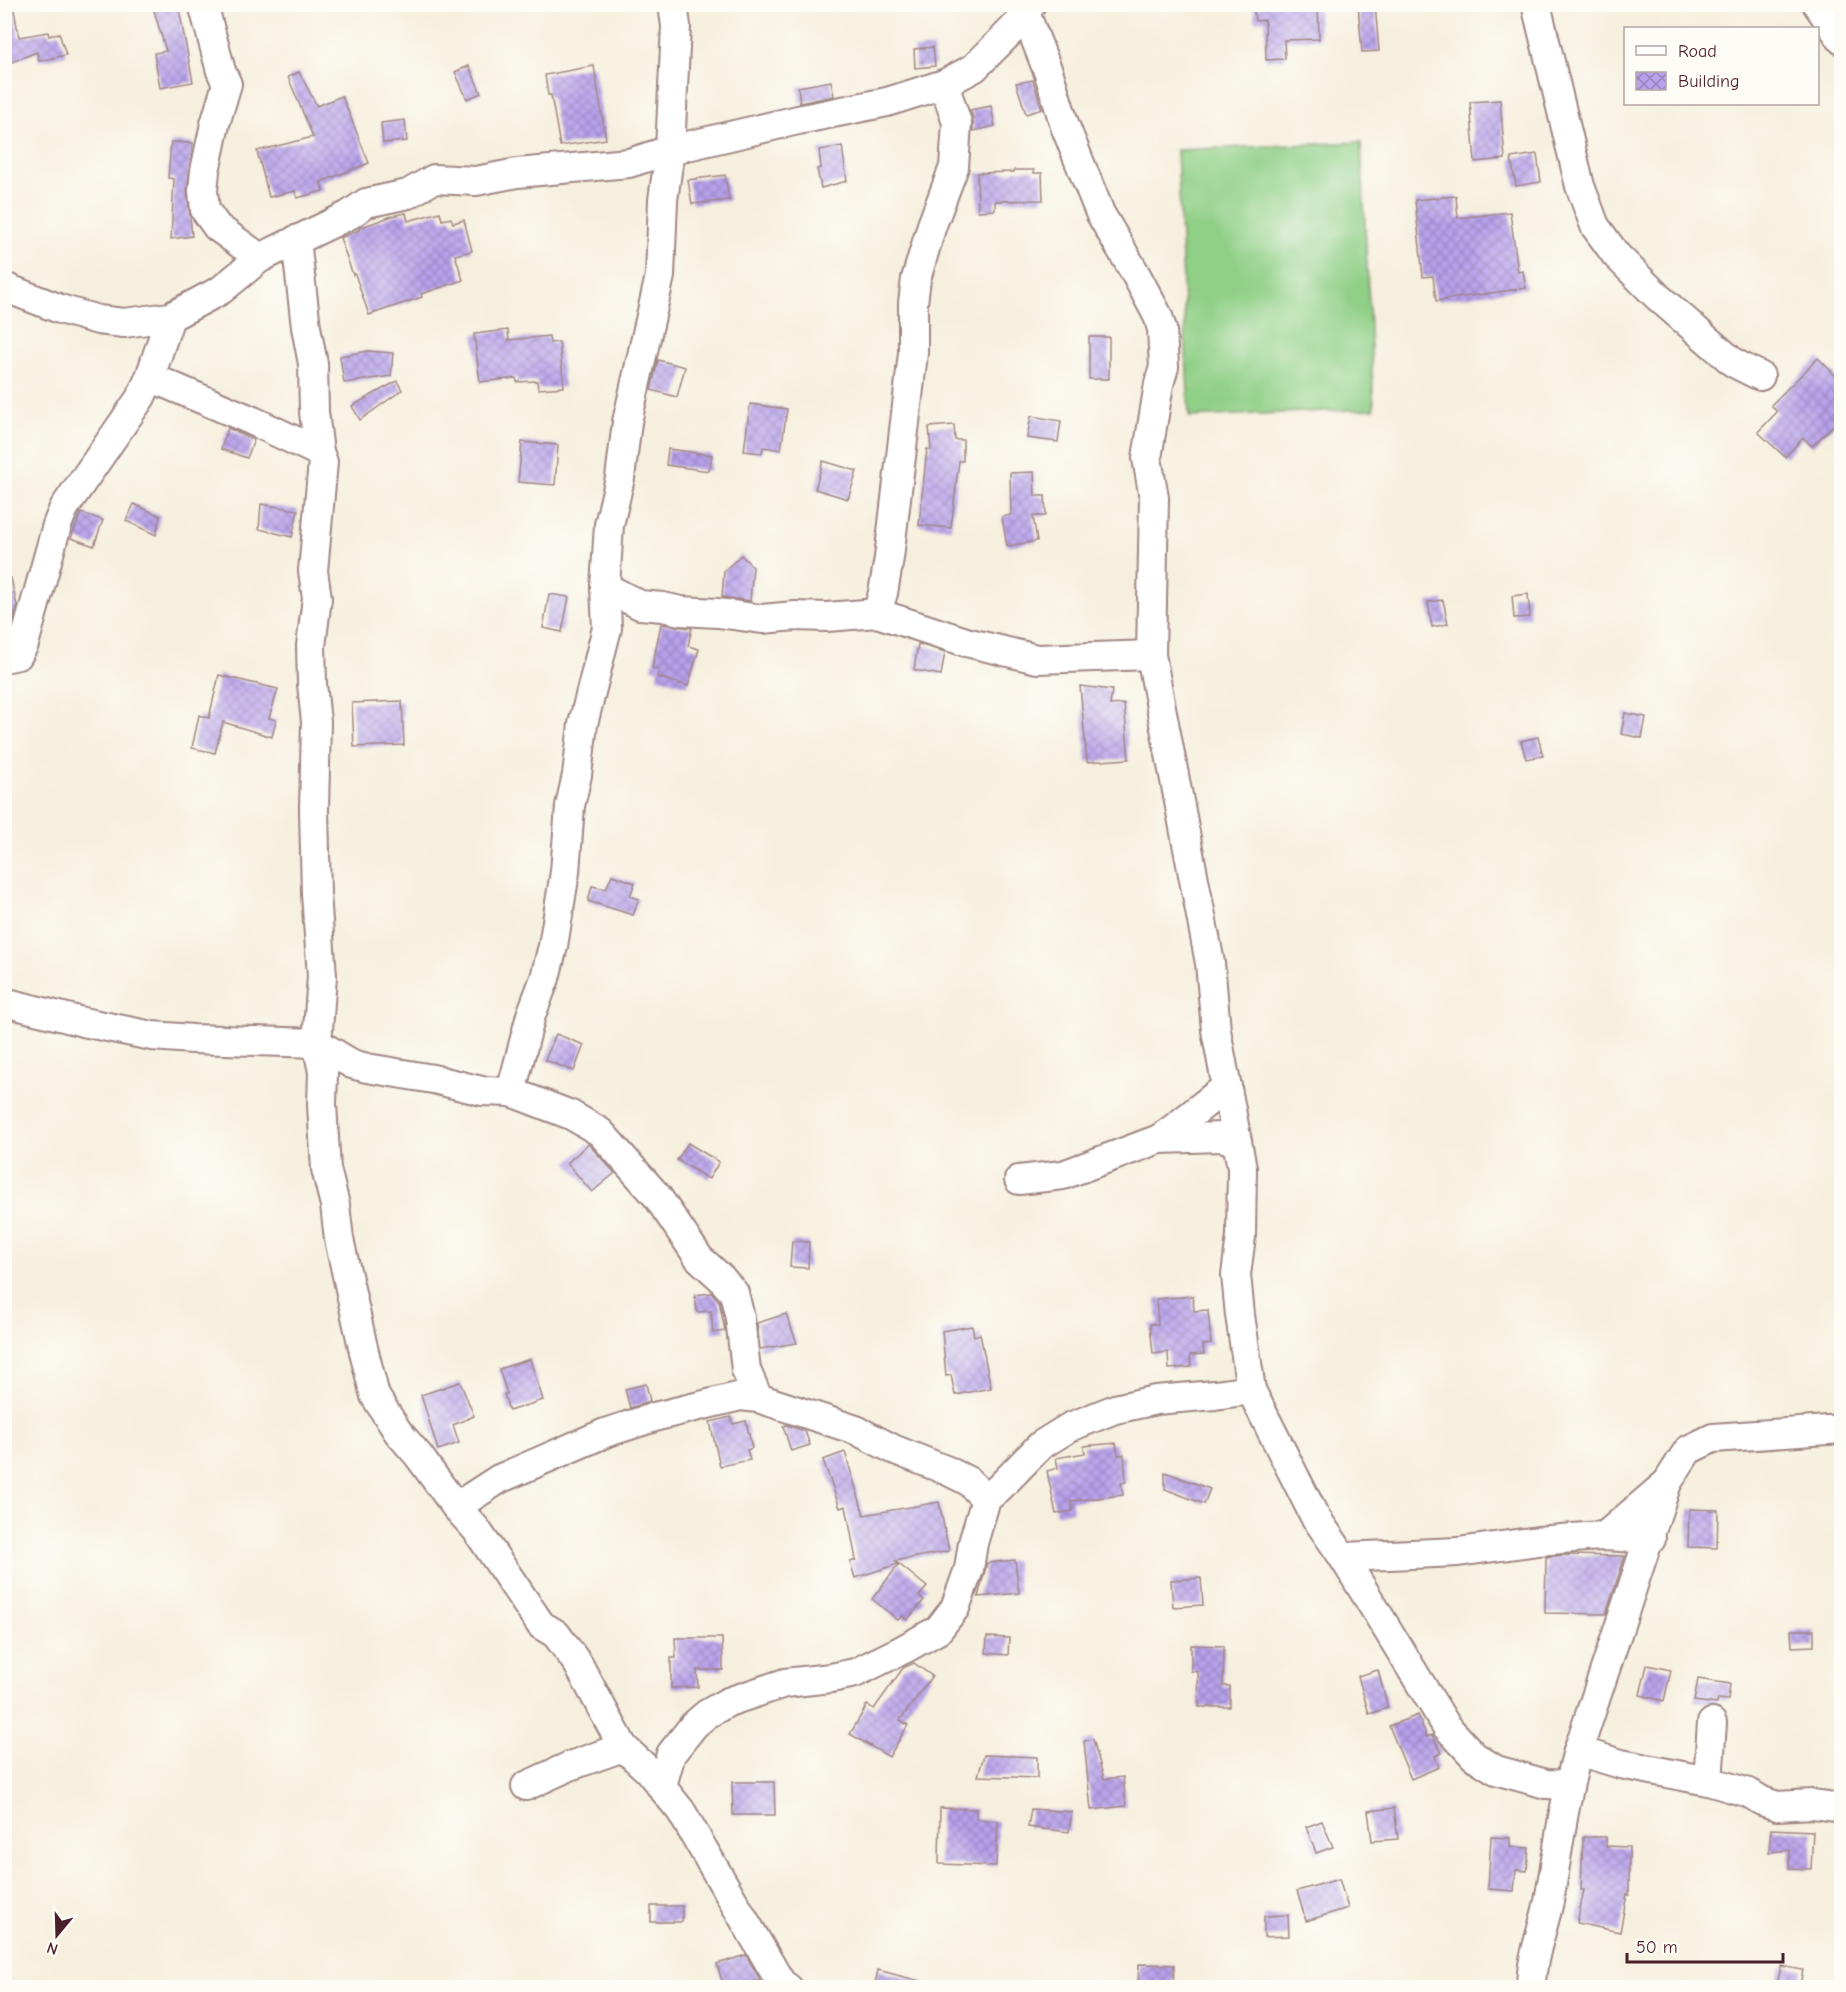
<svg xmlns="http://www.w3.org/2000/svg" width="1846" height="1992" font-family="'Comic Neue',sans-serif">
<defs>
<pattern id="building-cross-hatch" width="8" height="8" patternUnits="userSpaceOnUse" patternTransform="scale(1.5)"><rect width="8" height="8" fill="#b8a2ec"/><path d="M0 0l8 8M0 8l8-8" fill="none" stroke="#9883bf"/></pattern>
</defs>
<rect width="100%" height="100%" fill="#fdfcf7"/>
<filter id="ink" filterUnits="userSpaceOnUse"><feTurbulence type="fractalNoise" baseFrequency=".0167" numOctaves="2"/><feDisplacementMap in="SourceGraphic" scale="12" xChannelSelector="R" yChannelSelector="G"/><feConvolveMatrix kernelMatrix="1 2 1 2 8 2 1 2 1" color-interpolation-filters="sRGB"/></filter>
<filter id="wash" filterUnits="userSpaceOnUse"><feTurbulence type="fractalNoise" baseFrequency=".008" numOctaves="4" result="noise"/><feDisplacementMap in="SourceGraphic" scale="24" xChannelSelector="R" yChannelSelector="G"/><feGaussianBlur stdDeviation="1.35" result="paint"/><feColorMatrix in="noise" values="0 0 0 0 0 0 0 0 0 0 0 0 0 0 0 0 0 1.4 0 .05"/><feComposite in="paint" operator="in"/></filter>
<g filter="url(#wash)">
<rect width="100%" height="100%" fill="#f6efdd"/>
<!-- garden -->
<polygon fill="#8fcf86" stroke="#6c7758" stroke-width="1.5" points="1361,142 1374,409 1189,417 1177,150"/>
<g id="blocks">
<!-- building -->
<g fill="url(#building-cross-hatch)">
<polygon points="152,4 178,4 193,82 160,88 154,53 166,51"/>
<polygon points="1253,4 1318,4 1319,39 1284,40 1285,59 1266,60 1265,20 1255,21"/>
<polygon points="1358,4 1375,4 1379,51 1362,52"/>
<polygon points="13,5 19,37 48,32 49,36 59,33 66,55 39,61 37,52 4,65 4,6"/>
<polygon points="933,47 935,66 915,68 914,49"/>
<polygon points="469,66 481,93 467,99 455,72"/>
<polygon points="594,66 606,139 560,146 551,95 548,95 545,75"/>
<polygon points="299,72 317,106 342,96 369,163 321,182 323,191 297,198 295,191 269,197 257,151 313,137 288,77"/>
<polygon points="1033,80 1042,109 1026,114 1016,83"/>
<polygon points="831,81 834,96 800,103 798,87"/>
<polygon points="1500,100 1505,159 1475,162 1470,102"/>
<polygon points="991,106 995,126 973,131 973,118 970,110"/>
<polygon points="405,120 407,141 383,143 381,123"/>
<polygon points="171,142 193,143 187,190 192,236 171,239 174,179 168,178"/>
<polygon points="842,146 847,181 821,188 817,169 821,168 819,150"/>
<polygon points="1537,154 1541,182 1516,186 1511,158"/>
<polygon points="1014,170 1034,170 1034,173 1042,173 1043,200 995,201 995,210 978,211 977,173 1014,172"/>
<polygon points="725,175 729,200 692,204 688,180"/>
<polygon points="1456,196 1458,218 1510,212 1518,272 1523,271 1526,288 1436,301 1433,276 1423,277 1415,200"/>
<polygon points="440,212 442,220 451,218 453,223 464,220 472,251 455,255 463,280 421,294 422,297 369,315 355,274 353,275 340,238 359,230 359,228 392,216 406,213 408,221"/>
<polygon points="508,330 509,340 549,336 550,343 559,342 564,387 538,389 537,381 517,382 516,378 480,382 474,334"/>
<rect x="1089" y="337" width="20" height="42"/>
<polygon points="368,351 393,353 391,376 344,383 340,356"/>
<polygon points="1818,358 1842,382 1842,417 1812,446 1803,438 1785,457 1758,432 1777,412 1771,405"/>
<polygon points="658,360 685,367 677,397 651,390"/>
<polygon points="397,381 402,390 360,420 352,406"/>
<polygon points="750,404 787,409 781,450 763,447 762,453 744,451"/>
<polygon points="1031,416 1061,421 1058,442 1027,438"/>
<polygon points="954,425 955,440 963,440 963,461 959,461 951,528 919,525 927,449 931,450 929,427"/>
<polygon points="228,428 254,440 247,458 221,449"/>
<polygon points="522,442 558,445 555,485 518,482"/>
<polygon points="668,449 712,455 709,471 666,465"/>
<polygon points="823,461 857,471 848,499 815,489"/>
<polygon points="1034,472 1035,496 1045,496 1046,516 1033,516 1037,541 1007,546 1002,517 1011,515 1010,473"/>
<polygon points="134,504 160,516 156,535 126,521"/>
<polygon points="261,504 298,510 292,537 259,529"/>
<polygon points="81,513 103,520 94,546 71,538"/>
<polygon points="741,555 753,567 750,601 722,597 724,571"/>
<polygon points="11,578 17,606 11,630 4,631 4,579"/>
<polygon points="549,594 569,597 562,632 543,628"/>
<polygon points="1528,594 1530,617 1514,618 1512,596"/>
<polygon points="1443,600 1448,624 1432,627 1428,602"/>
<polygon points="661,624 692,628 688,646 699,649 688,686 657,677 659,670 652,668"/>
<polygon points="918,644 945,652 941,675 914,670"/>
<polygon points="219,675 278,689 269,718 276,720 272,737 223,722 215,753 192,748 199,715 209,718"/>
<polygon points="1080,686 1112,690 1110,705 1124,704 1129,759 1087,762"/>
<polygon points="402,701 404,745 354,747 352,703"/>
<polygon points="1625,713 1646,717 1642,738 1621,734"/>
<polygon points="1538,737 1543,756 1526,759 1521,741"/>
<polygon points="612,875 635,883 630,896 639,899 633,915 588,901 592,886 606,889"/>
<polygon points="556,1034 584,1045 574,1071 545,1060"/>
<polygon points="688,1143 719,1162 709,1179 677,1160"/>
<polygon points="588,1144 615,1173 592,1192 567,1163"/>
<polygon points="792,1241 809,1242 808,1268 790,1267"/>
<polygon points="712,1293 719,1301 725,1331 713,1333 711,1311 697,1312 695,1295"/>
<polygon points="1193,1296 1194,1311 1208,1310 1211,1344 1203,1345 1204,1354 1190,1355 1191,1367 1169,1369 1168,1352 1153,1354 1150,1324 1158,1324 1156,1299"/>
<polygon points="786,1314 797,1343 760,1349 757,1323"/>
<polygon points="972,1326 974,1336 980,1334 991,1388 955,1395 951,1375 946,1376 942,1331"/>
<polygon points="530,1359 543,1400 509,1411 504,1394 507,1394 499,1369"/>
<polygon points="460,1382 474,1416 453,1425 459,1443 438,1450 421,1395"/>
<polygon points="646,1384 650,1401 630,1408 625,1389"/>
<polygon points="731,1417 733,1424 746,1421 752,1448 747,1450 750,1460 720,1466 710,1422"/>
<polygon points="786,1425 805,1431 810,1445 791,1451 783,1426"/>
<polygon points="1116,1443 1118,1455 1124,1455 1126,1482 1121,1483 1123,1495 1071,1501 1073,1511 1056,1514 1047,1471 1058,1468 1056,1458 1085,1453 1084,1446"/>
<polygon points="845,1452 864,1515 939,1502 949,1551 895,1561 898,1564 855,1578 850,1562 856,1560 846,1506 840,1508 823,1460"/>
<polygon points="1165,1472 1210,1489 1204,1504 1165,1489"/>
<polygon points="1689,1509 1718,1510 1717,1548 1688,1547"/>
<polygon points="1564,1555 1625,1556 1606,1614 1545,1613 1546,1557"/>
<polygon points="1015,1560 1019,1593 978,1597 987,1563"/>
<polygon points="899,1564 927,1587 919,1596 924,1600 907,1620 902,1616 898,1620 872,1599"/>
<polygon points="1201,1578 1203,1605 1173,1607 1171,1580"/>
<polygon points="1791,1630 1814,1630 1814,1646 1792,1647"/>
<polygon points="987,1637 1009,1638 1008,1655 986,1653"/>
<polygon points="675,1638 722,1638 723,1670 697,1670 698,1687 671,1688 671,1658 676,1658"/>
<polygon points="1191,1645 1224,1646 1223,1686 1230,1686 1230,1707 1199,1707 1198,1672 1191,1671"/>
<polygon points="914,1663 932,1676 900,1720 908,1725 889,1757 850,1734 867,1705 874,1709 903,1668"/>
<polygon points="1647,1665 1671,1670 1664,1701 1640,1695"/>
<polygon points="1378,1670 1388,1708 1369,1714 1358,1676"/>
<polygon points="1698,1679 1730,1684 1728,1700 1718,1699 1717,1704 1694,1701"/>
<polygon points="1418,1715 1427,1737 1432,1735 1442,1753 1435,1756 1439,1767 1411,1779 1389,1726"/>
<polygon points="1093,1739 1104,1779 1123,1777 1126,1806 1091,1810 1084,1741"/>
<polygon points="984,1755 1037,1757 1037,1778 978,1776"/>
<polygon points="732,1782 774,1782 775,1815 733,1815"/>
<polygon points="940,1808 976,1809 976,1819 998,1821 996,1866 939,1864"/>
<polygon points="1394,1808 1398,1839 1372,1841 1368,1811"/>
<polygon points="1031,1809 1072,1812 1069,1832 1028,1827"/>
<polygon points="1322,1821 1333,1847 1316,1853 1306,1827"/>
<polygon points="1771,1829 1813,1831 1811,1869 1789,1868 1790,1850 1769,1852"/>
<polygon points="1491,1837 1510,1838 1510,1847 1529,1848 1527,1871 1516,1870 1514,1891 1488,1889"/>
<polygon points="1583,1837 1606,1837 1606,1846 1629,1847 1629,1895 1627,1894 1620,1932 1577,1923 1584,1890 1581,1890"/>
<polygon points="1339,1879 1348,1908 1306,1921 1297,1891"/>
<rect x="651" y="1906" width="31" height="16"/>
<polygon points="1288,1915 1289,1936 1264,1937 1264,1916"/>
<polygon points="746,1955 760,1980 736,1988 724,1988 717,1964"/>
<polygon points="1139,1964 1174,1965 1173,1988 1138,1988"/>
<polygon points="1781,1966 1803,1970 1800,1985 1778,1981"/>
<polygon points="878,1970 923,1982 922,1988 874,1988"/>
</g>
</g>
</g>
<g filter="url(#ink)">
<use href="#blocks" fill-opacity="0" stroke="#a08784" stroke-width="1.5"/>
<g fill="none" stroke-linecap="round" stroke-linejoin="round">
<!-- minor casing -->
<g stroke="#a08784" stroke-width="32">
<g id="minor">
<polyline points="203,4 221,71 227,84 215,124 205,171 203,191 205,210 217,227 260,258"/>
<polyline points="1020,4 1026,15 1049,74 1065,126 1100,213 1134,271 1158,316 1162,329 1164,367 1159,384 1147,458 1154,498 1151,655 1210,963 1216,1030 1242,1168 1241,1236 1236,1275 1240,1315 1251,1390 1314,1515 1343,1557 1447,1727 1474,1756 1496,1770 1546,1784 1569,1785"/>
<polyline points="1536,4 1580,186 1595,226 1616,255 1658,297 1734,363 1760,376"/>
<polyline points="1817,4 1842,40"/>
<polyline points="296,240 306,327 313,364 314,412 319,452 323,462 313,571 317,598 311,646 312,684 316,722 314,810 316,894 322,976 317,1043 323,1072 322,1105 326,1169 335,1205 339,1239 364,1352 375,1396 398,1432 418,1455 456,1507 476,1529 541,1625 556,1634 578,1664 623,1747 648,1770 681,1811 781,1983 788,1988"/>
<polyline points="4,287 60,309 98,320 124,323 170,317 221,290 260,258 349,215 366,203 408,194 434,179 476,181 517,173 629,163 670,150 798,120 887,102 944,84 974,68 1020,22 1031,4"/>
<polyline points="150,377 253,421 319,452"/>
<polyline points="605,587 640,605 663,607 681,611 718,613 762,619 795,616 827,617 877,613 883,593 889,558 908,397 913,353 913,303 916,279 932,225 954,167 957,123 944,84"/>
<polyline points="877,613 966,642 1037,659 1151,655"/>
<polyline points="4,656 9,657 18,655 24,644 57,525 64,508 141,397 150,377 170,317"/>
<polyline points="4,1002 83,1022 152,1036 193,1039 317,1043 352,1064 367,1068 433,1079 482,1091 511,1092 531,1015 545,978 553,946 565,872 570,806 577,775 583,724 607,628 605,587 609,525 620,478 627,422 660,276 663,200 670,150 676,26 673,4"/>
<polyline points="511,1092 571,1115 600,1132 657,1196 699,1258 721,1278 734,1293 740,1318 746,1370 758,1398 856,1430 893,1449 948,1471 968,1481 986,1499"/>
<path d="M1159 1139C1183 1123 1204 1103 1227 1087"/>
<polyline points="1019,1180 1063,1175 1159,1139 1221,1137 1237,1142"/>
<polyline points="456,1507 499,1479 605,1433 658,1416 741,1396 758,1398"/>
<polyline points="1605,1536 1667,1483"/>
<polyline points="1343,1557 1458,1552 1538,1541 1585,1537 1605,1536 1651,1539"/>
<polyline points="1578,1751 1621,1764 1708,1781 1749,1793 1762,1801 1777,1806 1813,1804 1842,1808"/>
<polyline points="1708,1781 1712,1723"/>
<polyline points="526,1786 570,1766 623,1747"/>
<polyline points="662,1786 671,1754 694,1725 707,1714 728,1702 785,1683 831,1678 855,1673 904,1649 938,1630 955,1608 969,1569 973,1543 986,1499 999,1488 1041,1445 1070,1427 1115,1409 1156,1400 1215,1395 1251,1390"/>
<path d="M1531 1988C1531 1958 1543 1930 1549 1901 1558 1851 1564 1800 1578 1751L1667 1483 1688 1450 1713 1438 1842 1429"/>
</g>
</g>
<!-- minor -->
<use href="#minor" stroke="#fff" stroke-width="28"/>
</g>
</g>
<!-- margin -->
<rect width="1846" height="1992" fill="none" stroke="#fdfcf7" stroke-width="24"/>
<!-- legend -->
<rect x="1624" y="27" width="195" height="78" fill="#fdfcf7" stroke="#b5a4a5" stroke-width="1.5"/>
<rect x="1636" y="46" width="30" height="9" fill="#ffffff" stroke="#b5a4a5" stroke-width="1.5"/>
<text x="1678" y="57" font-size="18" fill="#4a1f2b">Road</text>
<rect x="1636" y="72" width="30" height="18" fill="url(#building-cross-hatch)" stroke="#b5a4a5" stroke-width="1.5"/>
<text x="1678" y="87" font-size="18" fill="#4a1f2b">Building</text>
<!-- north arrow -->
<g transform="translate(57 1935) rotate(199)" stroke="#fdfcf7" stroke-width="4.5" paint-order="stroke">
<path d="M0-4.5L10 22L0 15L-10 22Z" fill="#4a1f2b"/>
<text y="-9" font-size="16" font-weight="bold" text-anchor="middle" fill="#4a1f2b">N</text>
</g>
<!-- scale -->
<path d="M1627 1953v9h156v-9" fill="none" stroke="#4a1f2b" stroke-width="3"/>
<text x="1636" y="1953" font-size="18" fill="#4a1f2b" stroke="#fdfcf7" stroke-width="4.5" paint-order="stroke">50 m</text>
</svg>
